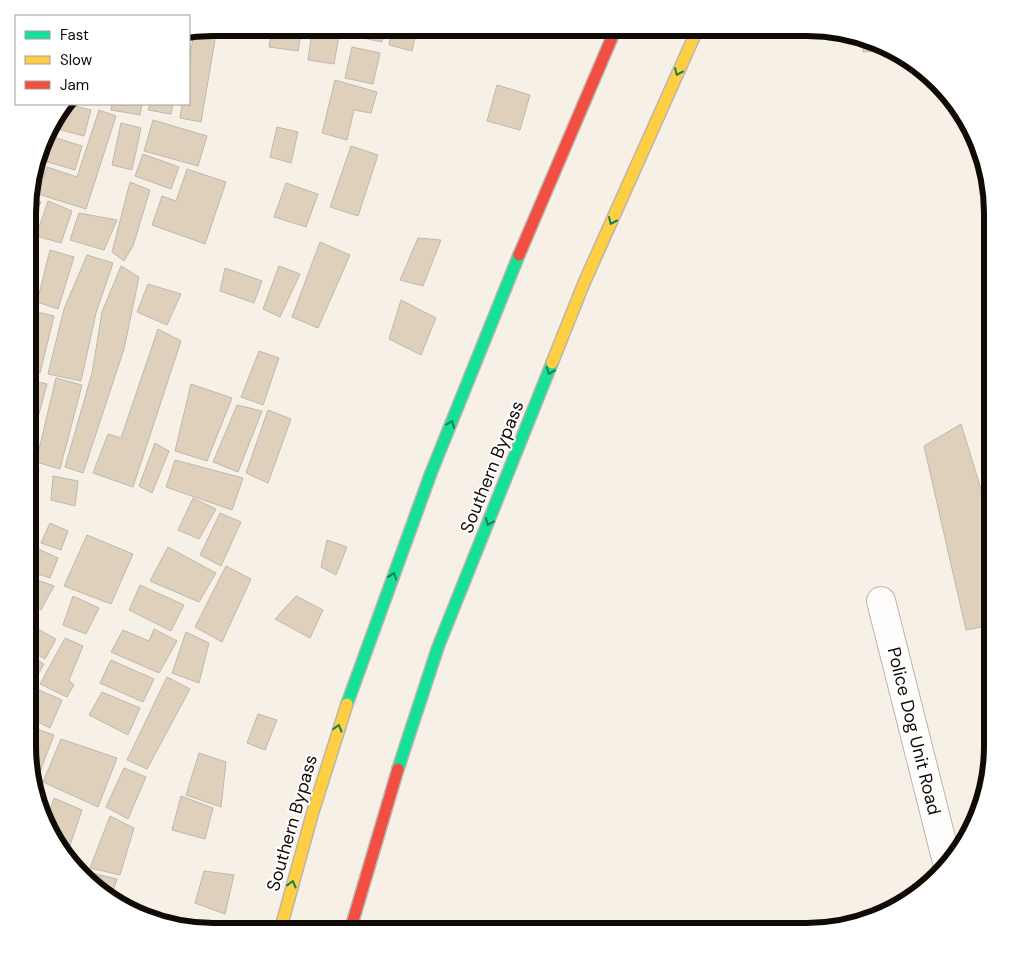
<svg xmlns="http://www.w3.org/2000/svg" width="1020" height="959" font-family="'DM Sans',sans-serif">
<rect width="100%" height="100%" fill="#f7f0e6"/>
<!-- building -->
<g fill="#dfd0bb" stroke="#beb8b0">
<polygon points="217,28 201,122 180,118 182,104 189,104 189,63 194,31"/>
<polygon points="272,28 302,28 298,51 269,47"/>
<polygon points="351,28 385,28 382,42 349,35"/>
<polygon points="392,28 417,28 412,51 389,45"/>
<polygon points="312,32 339,36 334,64 308,60"/>
<polygon points="863,40 889,47 894,50 863,52"/>
<polygon points="352,47 380,53 373,84 345,78"/>
<polygon points="335,80 377,92 371,113 354,110 347,140 322,133"/>
<polygon points="497,85 530,95 520,130 487,121"/>
<polygon points="66,104 91,110 84,136 50,127 53,120"/>
<polygon points="112,104 142,104 140,115 111,110"/>
<polygon points="150,104 173,104 171,114 148,110"/>
<polygon points="99,110 116,116 86,209 38,194 47,167 77,177"/>
<polygon points="153,120 207,136 198,166 144,151"/>
<polygon points="121,123 141,128 132,170 112,165"/>
<polygon points="277,127 298,132 291,163 270,157"/>
<polygon points="47,135 82,146 75,170 38,159"/>
<polygon points="351,146 378,155 358,216 330,207"/>
<polygon points="143,154 179,167 171,189 135,176"/>
<polygon points="37,162 42,164 33,191 31,178"/>
<polygon points="187,169 226,182 205,244 152,225 162,196 176,201"/>
<polygon points="130,182 150,190 133,246 124,261 112,252"/>
<polygon points="286,183 318,194 306,227 274,217"/>
<polygon points="31,198 41,202 31,223"/>
<polygon points="48,201 72,211 61,243 36,236"/>
<polygon points="79,213 117,220 104,250 70,240"/>
<polygon points="418,238 441,240 423,286 400,280"/>
<polygon points="320,242 350,255 318,328 292,317"/>
<polygon points="50,250 74,257 58,309 37,302"/>
<polygon points="87,255 113,263 96,313 81,381 48,374 64,309"/>
<polygon points="121,266 139,277 124,349 83,473 65,467 92,373 102,312"/>
<polygon points="279,266 300,274 280,317 263,309"/>
<polygon points="31,268 37,270 30,291"/>
<polygon points="225,268 262,281 254,303 220,291"/>
<polygon points="148,284 181,294 167,325 137,312"/>
<polygon points="401,300 436,318 421,355 389,339"/>
<polygon points="33,311 54,316 40,373 30,370 30,323"/>
<polygon points="158,329 181,341 133,487 93,473 108,434 121,438"/>
<polygon points="259,351 279,358 263,405 241,397"/>
<polygon points="56,378 82,385 60,469 36,462"/>
<polygon points="30,380 47,384 30,447"/>
<polygon points="191,384 232,398 207,461 175,451"/>
<polygon points="237,405 262,411 238,472 213,462"/>
<polygon points="268,410 291,419 268,483 246,473"/>
<polygon points="961,424 992,525 992,625 966,630 924,446"/>
<polygon points="155,443 169,451 152,493 139,486"/>
<polygon points="175,460 243,478 232,510 166,487"/>
<polygon points="29,469 39,470 35,512 29,535"/>
<polygon points="53,476 78,481 75,506 51,500"/>
<polygon points="193,498 216,509 199,539 178,530"/>
<polygon points="220,513 241,522 221,566 200,555"/>
<polygon points="50,523 68,531 61,550 41,543"/>
<polygon points="87,535 133,554 111,604 64,586"/>
<polygon points="327,540 347,547 336,575 321,567"/>
<polygon points="168,547 216,573 199,602 150,581"/>
<polygon points="36,548 58,558 50,578 29,571"/>
<polygon points="226,566 251,579 222,642 195,627"/>
<polygon points="32,578 54,586 41,610 29,605 29,586"/>
<polygon points="140,585 184,605 171,631 129,610"/>
<polygon points="73,596 99,608 86,634 63,625"/>
<polygon points="296,596 323,610 310,638 275,619"/>
<polygon points="34,627 56,639 45,659 28,649 29,635"/>
<polygon points="154,629 177,641 159,673 111,652 123,630 149,641"/>
<polygon points="186,632 209,643 199,683 172,673"/>
<polygon points="65,638 83,646 69,680 74,685 67,697 40,684"/>
<polygon points="992,641 992,707 991,707 982,662"/>
<polygon points="28,655 44,664 28,692"/>
<polygon points="111,660 154,679 143,702 100,683"/>
<polygon points="167,677 190,689 147,769 127,760"/>
<polygon points="37,689 62,700 50,728 28,717 28,705"/>
<polygon points="102,692 140,708 128,735 89,715"/>
<polygon points="258,714 277,720 265,750 247,743"/>
<polygon points="28,726 54,735 36,782 33,781 28,757"/>
<polygon points="61,739 117,758 98,807 43,782"/>
<polygon points="199,753 226,762 221,807 186,795"/>
<polygon points="124,768 146,777 128,819 106,807"/>
<polygon points="36,790 46,794 40,808"/>
<polygon points="181,796 213,808 205,839 172,830"/>
<polygon points="54,798 82,810 66,857 46,823"/>
<polygon points="110,816 134,828 120,875 90,868"/>
<polygon points="204,871 234,875 225,914 195,903"/>
<polygon points="92,873 117,879 111,897 89,880"/>
</g>
<g fill="none" stroke-linecap="round" stroke-linejoin="round">
<!-- street casing -->
<g stroke="#bcb5ad" stroke-width="30">
<polyline id="street" points="881,601 947,862"/>
</g>
<!-- fast casing -->
<g stroke="#bcb5ad" stroke-width="14">
<g id="fast">
<polyline points="347,704 431,473 519,255"/>
<polyline points="398,769 438,647 552,363"/>
</g>
</g>
<!-- slow casing -->
<g stroke="#bcb5ad" stroke-width="14">
<g id="slow">
<polyline points="552,363 584,283 698,28"/>
<polyline points="280,931 312,815 347,704"/>
</g>
</g>
<!-- jam casing -->
<g stroke="#bcb5ad" stroke-width="14">
<g id="jam">
<polyline points="519,255 616,28"/>
<polyline points="350,931 398,769"/>
</g>
</g>
<!-- street -->
<use href="#street" stroke="#fefdfb" stroke-width="28"/>
<!-- fast -->
<use href="#fast" stroke="#16e098" stroke-width="11"/>
<!-- slow -->
<use href="#slow" stroke="#ffcf43" stroke-width="11"/>
<!-- jam -->
<use href="#jam" stroke="#f24e42" stroke-width="11"/>
</g>
<!-- one-way arrows -->
<defs><path id="oneway-chevron" d="M-2-3.5L2.5 0L-2 3.5" fill="none" stroke-width="1.6" stroke-linecap="round" stroke-linejoin="round" transform="scale(1.25)"/></defs>
<g stroke="#148056">
<use href="#oneway-chevron" transform="translate(678 72) rotate(114)"/>
<use href="#oneway-chevron" transform="translate(612 221) rotate(114)"/>
<use href="#oneway-chevron" transform="translate(550 371) rotate(112)"/>
<use href="#oneway-chevron" transform="translate(451 424) rotate(-69)"/>
<use href="#oneway-chevron" transform="translate(489 522) rotate(112)"/>
<use href="#oneway-chevron" transform="translate(393 576) rotate(-70)"/>
<use href="#oneway-chevron" transform="translate(338 728) rotate(-73)"/>
<use href="#oneway-chevron" transform="translate(292 884) rotate(-76)"/>
</g>
<g text-anchor="middle" stroke-width="4" stroke-linejoin="round" paint-order="stroke">
<!-- street labels -->
<g font-size="18" fill="#110b05" stroke="#fff">
<text transform="translate(492 467) rotate(-68)" y="6">Southern Bypass</text>
<text transform="translate(914 731) rotate(76)" y="6">Police Dog Unit Road</text>
<text transform="translate(292 823) rotate(-74)" y="6">Southern Bypass</text>
</g>
</g>
<!-- crop -->
<path d="M0 0H1020V959H0ZM213 36H807A177 177 0 0 1 984 213V746A177 177 0 0 1 807 923H213A177 177 0 0 1 36 746V213A177 177 0 0 1 213 36Z" fill="#fff" fill-rule="evenodd"/>
<path fill="none" stroke="#110b05" stroke-width="6" d="M213 36H807A177 177 0 0 1 984 213V746A177 177 0 0 1 807 923H213A177 177 0 0 1 36 746V213A177 177 0 0 1 213 36Z"/>
<!-- legend -->
<rect x="15" y="15" width="175" height="90" fill="#ffffff" stroke="#a09d9b"/>
<rect x="25" y="31" width="25" height="8" fill="#16e098" stroke="#a09d9b"/>
<text x="60" y="40" font-size="15" fill="#110b05">Fast</text>
<rect x="25" y="56" width="25" height="8" fill="#ffcf43" stroke="#a09d9b"/>
<text x="60" y="65" font-size="15" fill="#110b05">Slow</text>
<rect x="25" y="81" width="25" height="8" fill="#f24e42" stroke="#a09d9b"/>
<text x="60" y="90" font-size="15" fill="#110b05">Jam</text>
</svg>
